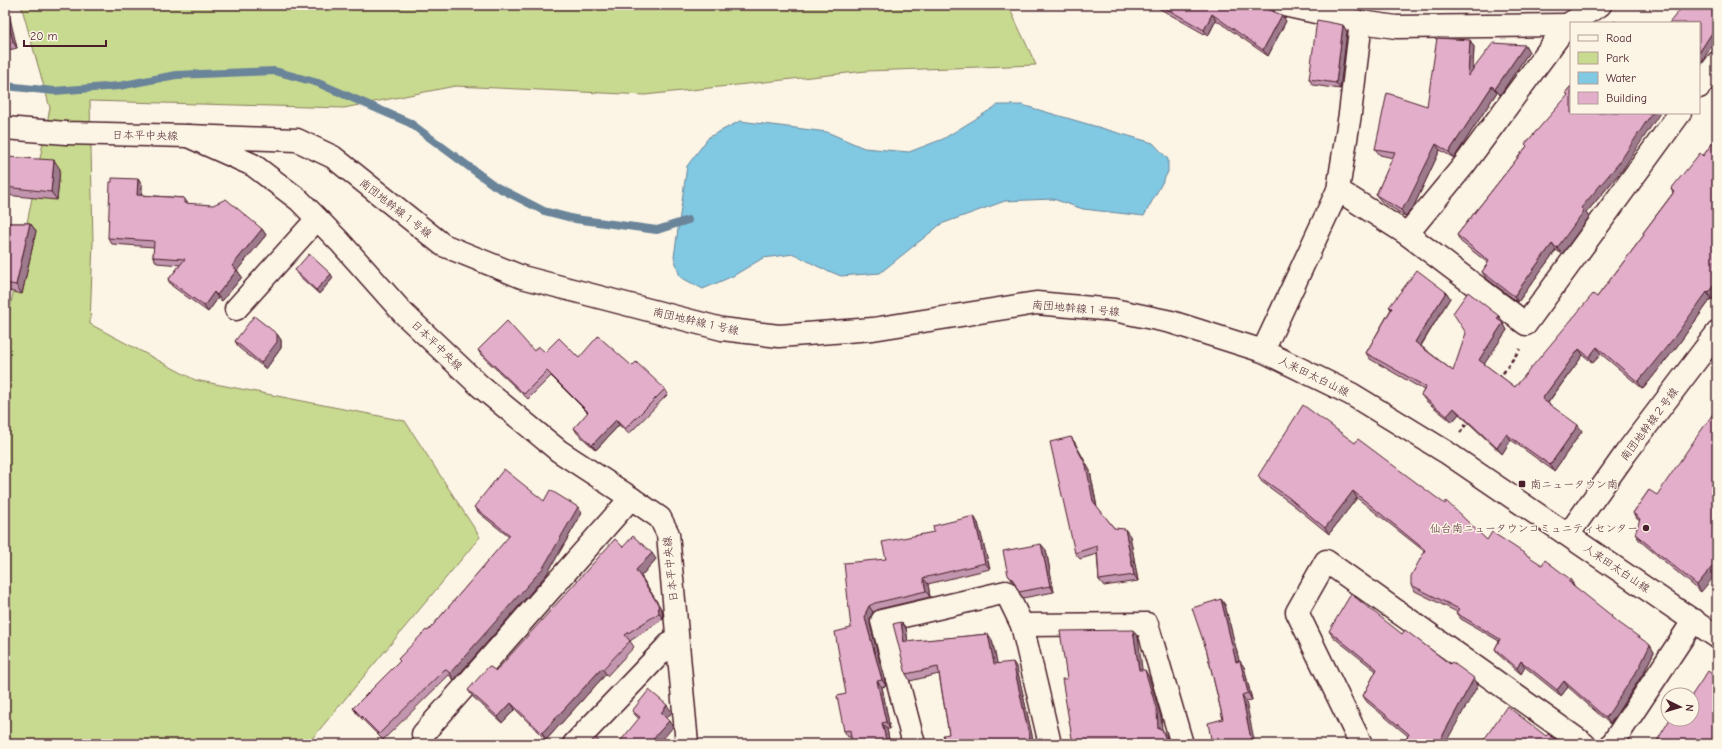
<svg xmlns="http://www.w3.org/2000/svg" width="1722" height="749" font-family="'Comic Neue','Klee One',sans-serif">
<rect width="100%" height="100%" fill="#fcf5e5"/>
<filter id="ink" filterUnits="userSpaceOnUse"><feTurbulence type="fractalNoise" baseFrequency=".025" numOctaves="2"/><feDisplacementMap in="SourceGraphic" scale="8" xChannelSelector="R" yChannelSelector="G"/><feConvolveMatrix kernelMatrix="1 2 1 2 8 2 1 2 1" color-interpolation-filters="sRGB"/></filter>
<g filter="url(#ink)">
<!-- green -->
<polygon fill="#c8da8f" stroke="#897c5d" points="21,5 1008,5 1036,65 866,71 645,95 455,86 344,108 90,101 93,242 90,324 195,380 405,421 480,537 310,741 373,744 5,744 5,333 50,108"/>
<!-- water -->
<polygon fill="#81c8e2" stroke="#6b8499" points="998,105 1022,105 1153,143 1168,159 1168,172 1144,216 1083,209 1053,199 1005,201 941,224 880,273 841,276 819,267 794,254 763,258 733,276 703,289 680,277 674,257 687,166 709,137 740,121 827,132 864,148 909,152 943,139"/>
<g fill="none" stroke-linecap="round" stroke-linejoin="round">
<!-- stream -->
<polyline stroke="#6b8499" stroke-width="8" points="5,86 54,91 119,86 176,75 275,71 318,83 410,123 495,186 544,211 575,219 657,230 688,220"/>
<!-- minor casing -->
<g stroke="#4a1f2b" stroke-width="25">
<g id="minor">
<polyline points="1361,22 1396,27 1567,25"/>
<polyline points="1699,87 1717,63"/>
<polyline points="5,128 66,133 188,136 253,165 299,200 340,242 404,314 480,386 559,451 631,498 660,518 668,534 687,744"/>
<polyline points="188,136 297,140 333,157 443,245 522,277 722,329 779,336 873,329 1036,303 1114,310 1171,322 1263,351 1351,394 1446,452 1717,637"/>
<polyline points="1338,190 1407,234 1526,324 1680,113"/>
<polyline points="1407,234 1464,165 1567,25 1600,5"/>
<polyline points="236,309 317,219"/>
<polyline points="1263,351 1338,190 1350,114 1361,22 1284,5"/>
<polyline points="1568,535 1626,453 1717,333"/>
<polyline points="1022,625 1050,744"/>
<polyline points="423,734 631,498"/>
<polyline points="574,744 677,636"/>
<polyline points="914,744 882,621 1006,592 1022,625 1147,624 1182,744"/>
<polyline points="1361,744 1297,612 1326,561 1584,744"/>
<polyline points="1612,744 1694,620"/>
</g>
</g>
<!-- path -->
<g stroke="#4a1f2b" stroke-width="2.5" stroke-dasharray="4 3" stroke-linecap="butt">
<polyline points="1499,379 1520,349"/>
<polyline points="1460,433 1469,420"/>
</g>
<!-- minor -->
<use href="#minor" stroke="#fcf5e5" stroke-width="22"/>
</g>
<!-- wall -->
<g fill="#c296ae" stroke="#4a1f2b">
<polygon points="5,5 17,48 5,51"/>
<polygon points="1153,5 1232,5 1246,10 1286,21 1268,56 1216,20 1208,36"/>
<polygon points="1343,25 1347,32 1340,89 1313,85 1309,79"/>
<polygon points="1470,40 1474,47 1473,69 1525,45 1529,52 1500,95 1497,92 1454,158 1440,150 1413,208 1405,216 1381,201 1376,195 1393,158 1380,155 1375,149 1427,106"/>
<polygon points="1571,86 1623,169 1586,213 1589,217 1562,254 1556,250 1518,302 1486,278 1482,272 1488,263 1461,242 1457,235 1527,146 1525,144 1568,96 1566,92"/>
<polygon points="1717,137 1717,293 1712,300 1711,299 1678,345 1643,389 1601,354 1593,363 1583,355 1548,403 1582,431 1554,471 1511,440 1502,454 1459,414 1452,422 1426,401 1421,395 1424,390 1370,359 1366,353 1391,309 1389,307 1446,292 1450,298 1421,346 1453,371 1499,316 1503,322 1503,323 1507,330 1484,364 1515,387 1597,297 1644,235 1643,233 1673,193 1671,189 1703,156"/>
<polygon points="5,160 60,169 57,200 5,195"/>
<polygon points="138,179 142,185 142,195 184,198 188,204 262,229 266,235 237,270 242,277 222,301 218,298 208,312 172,286 168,280 180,265 157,263 153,257 154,247 112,244 108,238"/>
<polygon points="5,223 30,223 36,231 22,294 5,290"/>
<polygon points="295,270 333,278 319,294 297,274"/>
<polygon points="277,334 281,340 281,348 266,369 239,348 235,341"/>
<polygon points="478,350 534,351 632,366 665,389 668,394 629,434 619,425 596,450 577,433 574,428 588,413 551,376 528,399 481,355"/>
<polygon points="1071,437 1075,443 1090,471 1097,507 1114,528 1130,536 1138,581 1104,586 1099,580 1097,554 1080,559 1075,553"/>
<polygon points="1355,443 1487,540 1542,565 1574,585 1574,586 1615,621 1654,652 1644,672 1610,724 1568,687 1561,696 1525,667 1521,674 1499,655 1495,649 1499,641 1461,619 1456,613 1457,612 1415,591 1411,585 1424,551 1357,498 1329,534 1292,504 1262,482 1258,476"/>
<polygon points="1649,490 1701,592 1640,541 1635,534 1640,521 1637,519 1633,513"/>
<polygon points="544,501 582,513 547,574 454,680 449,675 383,740 358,715 353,708 400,661 398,659 428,631 509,537 479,513 474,507"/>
<polygon points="978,523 990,569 928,584 930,597 879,609 873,612 870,618 870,624 886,686 882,687 890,729 887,729 890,744 852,744 851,737 848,737 844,731 851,628 886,559"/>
<polygon points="1046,550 1054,592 1023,598 1019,592 1014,583 1008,575"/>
<polygon points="656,559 641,576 662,610 663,619 630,641 634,647 607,676 606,674 546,740 515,709 502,723 473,697 468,690"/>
<polygon points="1221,599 1225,605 1239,661 1244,667 1252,700 1246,701 1223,719 1207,652"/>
<polygon points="901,622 906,628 908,642 988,634 992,640 997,664 1017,668 1034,744 946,744 949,734 939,674 910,681 906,674"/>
<polygon points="1329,631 1402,634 1478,685 1408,736 1367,702 1363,696 1376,671 1333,637"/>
<polygon points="632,711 672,712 666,719 673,727 639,719 637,717"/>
</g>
<!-- shaded-wall -->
<g fill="#9e7a8d" stroke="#4a1f2b">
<polygon points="5,5 7,5 17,48 13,42 5,9"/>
<polygon points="1212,14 1216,20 1208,36 1204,30"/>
<polygon points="1282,15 1286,21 1268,56 1263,50"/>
<polygon points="1343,25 1347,32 1340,89 1336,83"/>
<polygon points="1717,25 1717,38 1699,66 1699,53"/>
<polygon points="1470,40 1474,47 1472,82 1468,76"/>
<polygon points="1525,45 1529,52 1500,95 1495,89"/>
<polygon points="1492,86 1497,92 1454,158 1449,152"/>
<polygon points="1652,113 1660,113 1623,169 1586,213 1589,217 1562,254 1557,248 1581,208"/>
<polygon points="1436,144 1440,150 1413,208 1405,216 1401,210"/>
<polygon points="54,160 60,169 57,200 51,192"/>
<polygon points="138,179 142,185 141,201 137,195"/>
<polygon points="184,198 188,204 184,203"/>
<polygon points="30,223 36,231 22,294 16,285"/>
<polygon points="262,229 266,235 236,272 232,266"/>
<polygon points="1552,244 1556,250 1518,302 1514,296"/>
<polygon points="237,270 242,277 222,301 217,295"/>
<polygon points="331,274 333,278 319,294 316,290"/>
<polygon points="1717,281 1717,293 1712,300 1708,293"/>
<polygon points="214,292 218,298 208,312 204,306"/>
<polygon points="1446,292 1450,298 1419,348 1415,342"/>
<polygon points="1707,292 1711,299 1678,345 1643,389 1638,382"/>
<polygon points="1499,316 1503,322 1501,325 1497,319"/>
<polygon points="1503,323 1507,330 1483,366 1479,360"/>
<polygon points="277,334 281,340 281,348 266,369 261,363"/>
<polygon points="1597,347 1601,354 1593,363 1589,357"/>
<polygon points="1579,349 1583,355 1546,405 1542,399"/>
<polygon points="1454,408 1459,414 1452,422 1447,416"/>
<polygon points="616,420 619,425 596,450 592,445"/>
<polygon points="1578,425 1582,431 1554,471 1550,465"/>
<polygon points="1506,434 1511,440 1502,454 1497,448"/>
<polygon points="1071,437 1075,443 1090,471 1097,508 1093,501"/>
<polygon points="1353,491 1357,498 1329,534 1325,528"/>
<polygon points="578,507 582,513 547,574 454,680 450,673"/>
<polygon points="974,516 978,523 990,569 985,563"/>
<polygon points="1125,529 1130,536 1138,581 1134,575"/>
<polygon points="1041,544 1046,550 1054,592 1050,586"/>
<polygon points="652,553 656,559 641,576 662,610 663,619 659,613 636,570"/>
<polygon points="1717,561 1717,573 1701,592 1697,585"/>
<polygon points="923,578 928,584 930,597 926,591"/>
<polygon points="1570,579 1574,585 1573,588 1568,581"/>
<polygon points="1221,599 1225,605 1241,668 1236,662"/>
<polygon points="869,606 873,612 870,618 870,624 886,686 882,680 865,618 866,612"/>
<polygon points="901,622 906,628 909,649 904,642"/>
<polygon points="1133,630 1138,637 1143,676 1139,670"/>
<polygon points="988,634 992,640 999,671 994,664"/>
<polygon points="1650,645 1654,652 1644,672 1610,724 1606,718"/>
<polygon points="1240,661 1244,667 1252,700 1248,693"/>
<polygon points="1521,661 1525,667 1521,674 1517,668"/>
<polygon points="1013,662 1017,668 1034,744 1031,744"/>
<polygon points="602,668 606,674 546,740 542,733"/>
<polygon points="1145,670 1149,677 1161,717 1162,729 1166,735 1169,744 1167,744 1158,729"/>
<polygon points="1474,678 1478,685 1445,744 1438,744"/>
<polygon points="877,681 882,687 890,729 886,722"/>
<polygon points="1564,681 1568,687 1561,696 1557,690"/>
<polygon points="1242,695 1246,701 1255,744 1252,744"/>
<polygon points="511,703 515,709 502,723 498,717"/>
<polygon points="667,705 672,712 665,720 661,713"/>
<polygon points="669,721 673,727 659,744 653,739"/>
<polygon points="882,723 887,729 890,744 887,744"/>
</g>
<!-- building -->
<g fill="#e2aeca" stroke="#4a1f2b">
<polygon points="1160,5 1232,5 1246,10 1249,5 1257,5 1282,15 1263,50 1212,14 1204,30"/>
<polygon points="1684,5 1717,5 1717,25 1699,53 1699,23 1669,23"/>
<polygon points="5,9 13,42 5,43"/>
<polygon points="1317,20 1343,25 1336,83 1309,79"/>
<polygon points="1614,21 1618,23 1612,23"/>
<polygon points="1437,38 1470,40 1468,76 1493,43 1525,45 1495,89 1492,86 1449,152 1436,144 1408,201 1401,210 1376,195 1395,152 1375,149 1387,93 1427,106"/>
<polygon points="1571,86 1571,113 1652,113 1619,163 1581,208 1584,211 1557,248 1552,244 1514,296 1482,272 1489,261 1457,235 1527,146 1525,144 1568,95 1566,92"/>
<polygon points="1717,137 1717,281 1708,293 1707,292 1673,339 1638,382 1597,347 1589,357 1579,349 1542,399 1578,425 1550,465 1506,434 1497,448 1454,408 1447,416 1421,395 1426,387 1366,353 1392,308 1389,307 1417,270 1446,292 1415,342 1453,371 1466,333 1453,313 1468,292 1499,316 1497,319 1503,323 1479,360 1515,387 1593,294 1597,297 1644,235 1643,233 1674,192 1671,189 1700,153 1703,156"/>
<polygon points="7,157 54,160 51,192 5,187 5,160 7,160"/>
<polygon points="112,178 138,179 137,195 184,198 184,203 213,205 226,199 262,229 232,266 237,270 217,295 214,292 204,306 168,280 185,259 153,257 154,241 108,238 110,182 112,182"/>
<polygon points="5,223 30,223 16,285 5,283"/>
<polygon points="309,254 331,274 316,290 295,270"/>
<polygon points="254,316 277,334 277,342 261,363 235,341"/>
<polygon points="507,321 534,351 538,346 545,352 559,338 579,358 598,336 632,366 636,362 665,389 625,429 616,420 592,445 574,428 588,412 547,371 524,394 478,350"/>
<polygon points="1303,405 1355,443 1358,439 1445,504 1446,501 1487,540 1492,532 1542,565 1545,560 1570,579 1568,581 1612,616 1611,617 1650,645 1640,666 1606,718 1564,681 1557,690 1521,661 1517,668 1495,649 1500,639 1456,613 1459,609 1411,585 1411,576 1425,550 1353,491 1325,528 1288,497 1258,476"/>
<polygon points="1717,408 1717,561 1697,585 1635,534 1640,519 1633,513 1649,490 1657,495 1691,445"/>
<polygon points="1071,437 1086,465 1093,501 1114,528 1125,529 1134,575 1099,580 1097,546 1075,553 1050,442"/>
<polygon points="504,469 544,501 550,490 578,507 543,568 450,673 445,669 379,734 353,708 400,661 398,659 426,630 428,631 510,535 474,507"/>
<polygon points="974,516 985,563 923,578 926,591 875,603 869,606 866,612 865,618 882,680 877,681 886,722 882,723 887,744 852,744 850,730 844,731 837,696 846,694 835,632 851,628 844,563 886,559 882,542 934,532 933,526"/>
<polygon points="633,536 652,553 636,570 658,604 659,613 625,635 630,641 603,669 602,668 542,733 511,703 498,717 468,690 489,666 496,671 615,539 623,547"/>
<polygon points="1041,544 1050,586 1019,592 1013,580 1008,575 1003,551"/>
<polygon points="1351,594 1402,634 1405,630 1450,664 1452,662 1474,678 1438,744 1403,744 1409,734 1363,696 1377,669 1329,631"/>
<polygon points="1221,599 1236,662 1240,661 1248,693 1242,695 1252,744 1212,744 1208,723 1223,719 1207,652 1192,608"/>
<polygon points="901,622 904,642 988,634 994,664 1013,662 1031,744 946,744 943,735 949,734 938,667 906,674 893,624"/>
<polygon points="1133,630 1139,670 1145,670 1157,711 1158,729 1162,729 1167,744 1073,744 1062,679 1067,679 1060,631"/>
<polygon points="1708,671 1717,678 1717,744 1655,744 1670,719 1692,719 1692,695"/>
<polygon points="649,690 667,705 661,713 669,721 653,739 660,744 618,744 640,717 632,711"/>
<polygon points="1507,706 1546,736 1548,734 1562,744 1481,744"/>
<polygon points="595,738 602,744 590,744"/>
</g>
</g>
<!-- markers -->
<g fill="#4a1f2b" stroke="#fcf5e5" stroke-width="1.5">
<rect x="1518" y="480" width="8" height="8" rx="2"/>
<circle cx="1646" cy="528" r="4"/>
</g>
<g text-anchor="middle" stroke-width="3" stroke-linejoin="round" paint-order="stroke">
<!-- street labels -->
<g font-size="11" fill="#4a1f2b" stroke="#fcf5e5">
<text transform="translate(145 135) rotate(1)" y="4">日本平中央線</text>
<text transform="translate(396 208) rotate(38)" y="4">南団地幹線１号線</text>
<text transform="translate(1076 308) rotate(5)" y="4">南団地幹線１号線</text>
<text transform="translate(696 321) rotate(13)" y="4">南団地幹線１号線</text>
<text transform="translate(437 345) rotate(44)" y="4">日本平中央線</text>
<text transform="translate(1314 376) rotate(26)" y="4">人来田太白山線</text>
<text transform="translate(1649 424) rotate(-53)" y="4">南団地幹線２号線</text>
<text transform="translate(1617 568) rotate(34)" y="4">人来田太白山線</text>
<text transform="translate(670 569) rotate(-96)" y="4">日本平中央線</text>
</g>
<!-- poi labels -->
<g font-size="11" fill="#4a1f2b" stroke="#fcf5e5" text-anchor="start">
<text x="1530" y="488">南ニュータウン南</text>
<text x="1638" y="532" text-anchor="end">仙台南ニュータウンコミュニティセンター</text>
</g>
</g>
<!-- margin -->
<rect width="1722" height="749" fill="none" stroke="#fcf5e5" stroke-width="20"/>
<rect x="10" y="10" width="1702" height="729" fill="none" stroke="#4a1f2b" stroke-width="1.5" filter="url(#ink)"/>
<!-- legend -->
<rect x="1570" y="22" width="130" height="92" fill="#fcf5e5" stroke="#b59f9b"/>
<rect x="1578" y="35" width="20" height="6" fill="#fcf5e5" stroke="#b59f9b"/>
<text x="1606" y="42" font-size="12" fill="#4a1f2b">Road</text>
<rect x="1578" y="52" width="20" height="12" fill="#c8da8f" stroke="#b59f9b"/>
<text x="1606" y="62" font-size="12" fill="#4a1f2b">Park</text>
<rect x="1578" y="72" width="20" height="12" fill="#81c8e2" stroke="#b59f9b"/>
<text x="1606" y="82" font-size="12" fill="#4a1f2b">Water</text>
<rect x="1578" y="92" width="20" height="12" fill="#e2aeca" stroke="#b59f9b"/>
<text x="1606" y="102" font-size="12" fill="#4a1f2b">Building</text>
<!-- north arrow -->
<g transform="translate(1680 707) rotate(95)"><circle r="19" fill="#fcf5e5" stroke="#b59f9b"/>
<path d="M0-3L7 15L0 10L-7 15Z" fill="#4a1f2b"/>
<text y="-6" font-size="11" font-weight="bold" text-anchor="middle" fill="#4a1f2b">N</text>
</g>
<!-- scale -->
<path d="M24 40v6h82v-6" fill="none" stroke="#4a1f2b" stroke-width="2"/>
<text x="30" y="40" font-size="12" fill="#4a1f2b" stroke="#fcf5e5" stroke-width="3" paint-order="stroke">20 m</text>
</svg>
